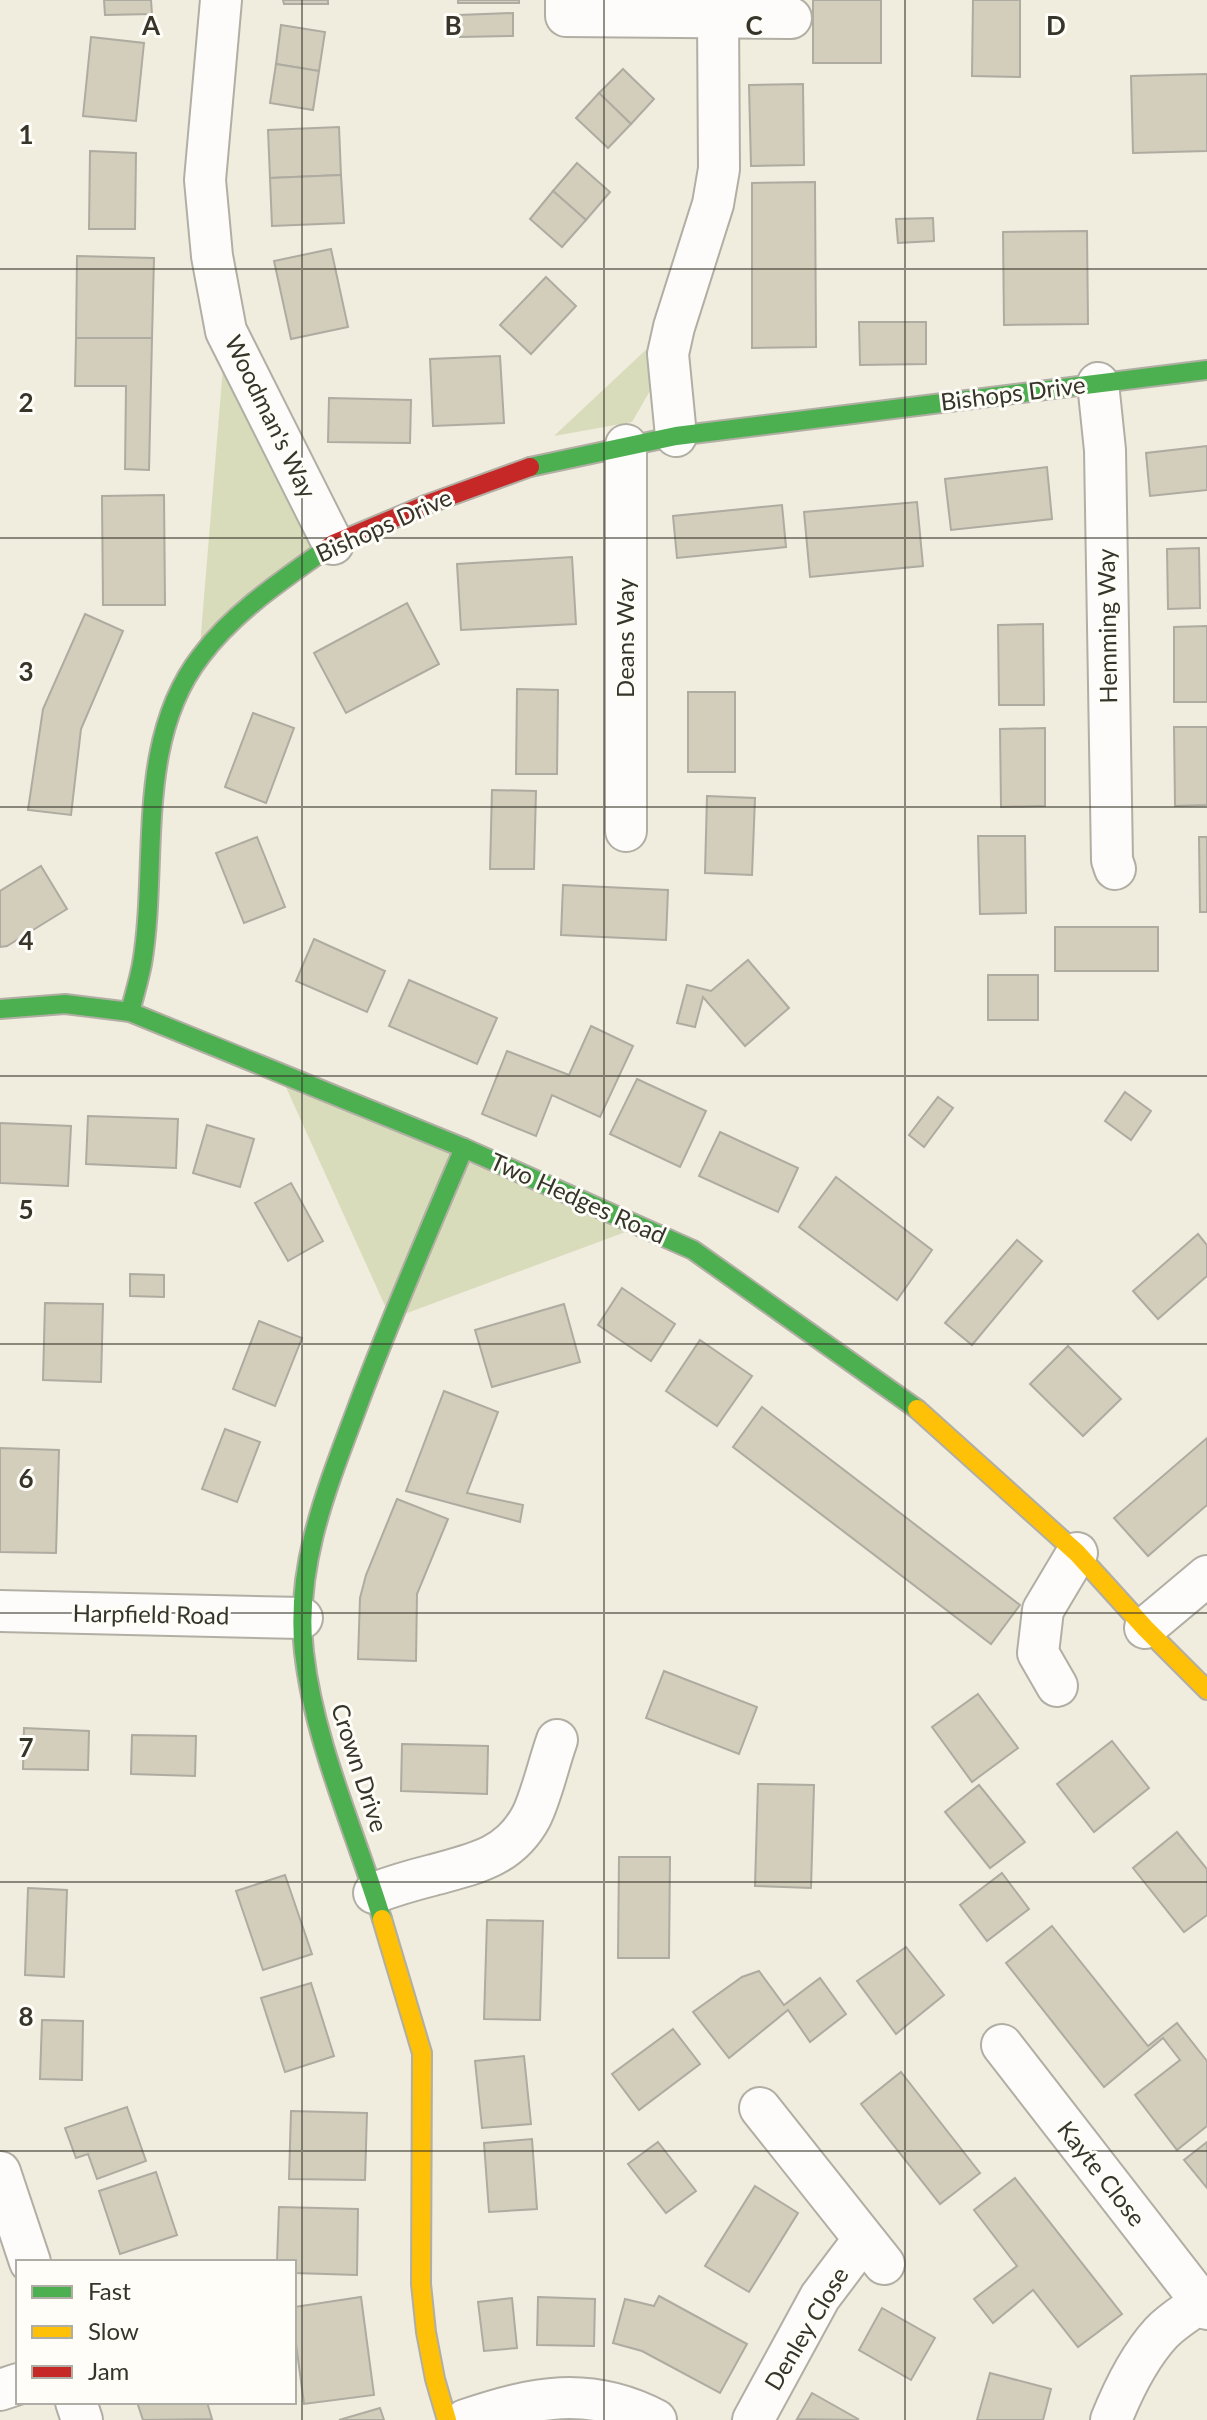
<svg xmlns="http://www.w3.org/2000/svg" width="1207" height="2420" font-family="Lato,sans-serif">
<rect width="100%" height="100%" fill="#f0ecde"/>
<!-- green -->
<g fill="#d8dcbb">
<polygon points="226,331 333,544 199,658"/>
<polygon points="650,346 651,389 632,422 554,436"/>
<polygon points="280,1074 639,1227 391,1319"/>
</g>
<!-- building -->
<g fill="#d3cdbb" stroke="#aeaba0" stroke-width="2">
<polygon points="104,0 151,0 152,14 105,15"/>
<polygon points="283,0 328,0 328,4 284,4"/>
<rect x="458" y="0" width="61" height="3"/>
<rect x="813" y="0" width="68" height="63"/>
<polygon points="973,0 1020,0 1020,77 972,76"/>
<polygon points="513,13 513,36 460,37 459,15"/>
<polygon points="281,25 325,32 319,71 276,64"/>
<polygon points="91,37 144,43 136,121 83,116"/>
<polygon points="276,64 319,71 313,110 270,103"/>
<polygon points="623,69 654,99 631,124 599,93"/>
<polygon points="1207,74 1207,151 1133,153 1131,76"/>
<polygon points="803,84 804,165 751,166 749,85"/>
<polygon points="599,93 631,124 608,148 576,118"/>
<polygon points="339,127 341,175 270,178 268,130"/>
<polygon points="90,151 136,153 135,229 89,229"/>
<polygon points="577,163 610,192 586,220 553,191"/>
<polygon points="341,175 344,223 272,226 270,178"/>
<polygon points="815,182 816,347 752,348 752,183"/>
<polygon points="553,191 586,220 562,247 530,219"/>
<polygon points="933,218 934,241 898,243 896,219"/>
<polygon points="1087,231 1088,324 1004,325 1003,232"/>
<polygon points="331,249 348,327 291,339 274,261"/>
<polygon points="77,256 154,258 152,338 76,338"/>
<polygon points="546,277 576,306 531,354 500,325"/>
<polygon points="859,322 926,322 926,364 860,365"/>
<polygon points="76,338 152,338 149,470 125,469 126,386 75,386"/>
<polygon points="500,356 504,423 433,426 430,359"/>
<polygon points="329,398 411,400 410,443 328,442"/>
<polygon points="1207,446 1207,490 1150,496 1146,453"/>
<polygon points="1047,467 1052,519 951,530 945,479"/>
<polygon points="164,495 165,605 103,605 102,496"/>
<polygon points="917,502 923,566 810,577 804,512"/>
<polygon points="782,505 786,547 677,558 673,516"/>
<polygon points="1199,548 1200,608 1168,609 1167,549"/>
<polygon points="572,557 576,624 461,630 457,564"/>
<polygon points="407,603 439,664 346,713 314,653"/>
<polygon points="85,614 123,631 81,729 71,815 28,810 43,709"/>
<polygon points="1043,624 1044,705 999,705 998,625"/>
<polygon points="1207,626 1207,702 1174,702 1174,627"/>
<polygon points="517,689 558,690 557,774 516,774"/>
<rect x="688" y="692" width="47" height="80"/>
<polygon points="253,713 294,728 266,803 225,787"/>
<polygon points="1174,727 1207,727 1207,805 1175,806"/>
<polygon points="1045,728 1045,806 1001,807 1000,729"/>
<polygon points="492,790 536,791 534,869 490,869"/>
<polygon points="707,796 755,798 752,875 705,873"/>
<polygon points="978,836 1025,836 1026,913 980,914"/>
<polygon points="257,837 285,907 244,923 216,853"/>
<polygon points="1199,837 1207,837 1207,912 1200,912"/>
<polygon points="41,866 67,909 7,946 0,947 0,891"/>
<polygon points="563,885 668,890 666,940 561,935"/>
<rect x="1055" y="927" width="103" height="44"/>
<polygon points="314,939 385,971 367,1012 296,981"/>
<polygon points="748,960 789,1008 745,1046 703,997 695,1027 677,1023 687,985 711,991"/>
<rect x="988" y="975" width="50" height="45"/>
<polygon points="409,980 497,1018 477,1064 389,1026"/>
<polygon points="591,1026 633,1046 600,1117 552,1095 536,1136 482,1114 507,1051 569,1075"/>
<polygon points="637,1079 706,1111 680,1167 610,1134"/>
<polygon points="1125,1092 1151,1111 1131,1140 1105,1121"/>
<polygon points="938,1097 953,1108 924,1147 909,1135"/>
<polygon points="88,1116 178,1119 176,1168 86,1164"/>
<polygon points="0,1123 71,1126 68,1186 0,1183"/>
<polygon points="207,1125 254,1139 240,1187 193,1173"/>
<polygon points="720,1132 798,1168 778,1212 699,1176"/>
<polygon points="836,1177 932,1250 897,1300 799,1227"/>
<polygon points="291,1183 323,1241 288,1261 255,1203"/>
<polygon points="1198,1234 1207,1245 1207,1276 1158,1319 1133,1291"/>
<polygon points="1017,1240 1042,1261 972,1345 945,1323"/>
<polygon points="130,1274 164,1275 164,1297 130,1296"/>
<polygon points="622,1288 675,1324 651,1361 598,1325"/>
<polygon points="45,1303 103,1304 101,1382 43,1380"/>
<polygon points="564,1304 580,1362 492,1387 475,1330"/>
<polygon points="259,1321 302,1338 275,1406 233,1389"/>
<polygon points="700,1340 752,1376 717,1426 666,1391"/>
<polygon points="1068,1346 1121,1399 1083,1436 1030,1384"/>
<polygon points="444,1391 498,1412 467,1493 523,1505 520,1522 406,1491"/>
<polygon points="762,1407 1020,1605 991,1644 733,1447"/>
<polygon points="225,1429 260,1442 237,1502 202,1489"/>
<polygon points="1207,1438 1207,1505 1148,1556 1114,1518"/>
<polygon points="0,1448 59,1450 56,1553 0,1552"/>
<polygon points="397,1499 448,1519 417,1594 416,1661 358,1659 360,1598 366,1575"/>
<polygon points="664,1671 757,1707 739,1754 646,1718"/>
<polygon points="978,1694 1018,1748 972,1782 932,1727"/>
<polygon points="24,1728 89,1731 88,1770 23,1769"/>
<polygon points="132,1735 196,1736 195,1776 131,1774"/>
<polygon points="1112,1741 1149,1788 1094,1832 1057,1784"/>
<polygon points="402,1744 488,1746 487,1794 401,1791"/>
<polygon points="758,1784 814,1785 811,1888 755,1886"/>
<polygon points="979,1785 1025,1842 990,1868 945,1812"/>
<polygon points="1177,1832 1207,1869 1207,1915 1184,1932 1133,1868"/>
<polygon points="619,1857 670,1857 669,1958 618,1958"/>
<polygon points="1002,1873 1029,1909 987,1941 960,1905"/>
<polygon points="285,1875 312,1954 263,1970 236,1891"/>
<polygon points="28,1888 67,1890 64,1977 25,1975"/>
<polygon points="487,1920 543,1921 540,2020 484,2019"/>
<polygon points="1052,1926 1148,2046 1177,2023 1207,2061 1207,2126 1177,2150 1135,2095 1180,2060 1163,2038 1104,2087 1006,1963"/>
<polygon points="906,1947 944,1995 896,2034 857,1981"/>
<polygon points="759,1971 784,2005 820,1978 846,2014 810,2042 788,2010 729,2058 693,2012 742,1977"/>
<polygon points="311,1983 334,2056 285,2072 261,1998"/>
<polygon points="42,2020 83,2021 82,2080 40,2079"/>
<polygon points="673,2029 700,2064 639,2110 612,2074"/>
<polygon points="524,2056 531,2124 482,2128 475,2061"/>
<polygon points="901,2072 980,2173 940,2204 861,2104"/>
<polygon points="127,2107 146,2161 97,2179 88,2154 76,2158 65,2128"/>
<polygon points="291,2111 367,2113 365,2180 289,2179"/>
<polygon points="532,2139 537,2209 489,2212 484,2143"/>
<polygon points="658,2142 696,2191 666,2213 628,2164"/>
<polygon points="1207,2142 1207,2188 1184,2160"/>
<polygon points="156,2172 177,2235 120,2254 99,2191"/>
<polygon points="1015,2178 1122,2314 1078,2347 1033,2290 993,2323 974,2299 1017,2266 974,2210"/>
<polygon points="755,2186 798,2213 749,2292 705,2266"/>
<polygon points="279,2207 358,2209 357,2275 294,2273 294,2262 277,2262"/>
<polygon points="659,2296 747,2344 720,2393 642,2351 613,2343 625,2299 654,2306"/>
<polygon points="361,2297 374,2395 304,2404 294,2329 294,2307"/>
<polygon points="538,2297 595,2299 594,2346 537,2345"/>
<polygon points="512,2298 517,2348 484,2351 478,2302"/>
<polygon points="882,2308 935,2338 911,2380 859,2350"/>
<polygon points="990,2373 1051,2389 1043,2420 977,2420"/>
<polygon points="812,2393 858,2419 857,2420 797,2419"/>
<polygon points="137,2402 207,2402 212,2419 143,2420"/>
<polygon points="380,2408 384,2420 339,2420"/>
</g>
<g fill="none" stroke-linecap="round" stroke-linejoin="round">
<!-- street casing -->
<g stroke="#b1aea4" stroke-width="44">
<g id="street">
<polyline points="221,0 205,180 212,256 226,331 333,544"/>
<polyline points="566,0 566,16 791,18"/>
<polyline points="1098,383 1105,450 1112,860 1115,869"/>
<polyline points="676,436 668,354 674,327 713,204 719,169 718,17"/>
<polyline points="626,445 626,831"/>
<polyline points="0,1611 302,1618"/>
<polyline points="1145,1628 1207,1576"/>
<polyline points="1057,1686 1038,1653 1043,1610 1077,1553"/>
<path d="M374 1893C393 1886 413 1880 433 1875 473 1864 509 1858 531 1817 541 1798 549 1762 557 1740"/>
<polyline points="1002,2045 1207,2309"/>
<polyline points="760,2108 884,2264"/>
<polyline points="0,2172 30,2262"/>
<polyline points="0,2390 18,2384"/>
<polyline points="76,2402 82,2420"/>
<path d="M465 2420C533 2397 589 2385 656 2420"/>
<polyline points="753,2420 820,2297 863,2240"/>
<path d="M1111 2420C1123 2390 1139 2357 1161 2333 1172 2321 1188 2312 1201 2302"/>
</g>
</g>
<!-- fast casing -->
<g stroke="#b1aea4" stroke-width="22">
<g id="fast">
<polyline points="530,467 676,436 1207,370"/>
<polyline points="0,1009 65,1004 130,1012 464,1148 693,1250 917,1409"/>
<path d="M130 1012C134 996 139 980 142 964 159 864 134 742 201 656 234 612 281 581 326 549"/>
<path d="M382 1919C355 1831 314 1742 304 1652 294 1563 330 1481 360 1400 392 1315 428 1232 464 1148"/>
</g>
</g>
<!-- slow casing -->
<g stroke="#b1aea4" stroke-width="22">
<g id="slow">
<polyline points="917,1409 1077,1553 1145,1628 1207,1690"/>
<polyline points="382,1919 422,2053 421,2284 426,2332 435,2379 447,2420"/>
</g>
</g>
<!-- jam casing -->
<g stroke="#b1aea4" stroke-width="22">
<polyline id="jam" points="326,549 333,544 428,504 530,467"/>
</g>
<!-- street -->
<use href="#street" stroke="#fdfcfa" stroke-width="40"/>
<!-- fast -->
<use href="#fast" stroke="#4caf50" stroke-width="18"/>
<!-- slow -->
<use href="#slow" stroke="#ffc107" stroke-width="18"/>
<!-- jam -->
<use href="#jam" stroke="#c62828" stroke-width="18"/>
</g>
<!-- grid -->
<path fill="none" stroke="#37342a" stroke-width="2" stroke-opacity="0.55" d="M302 0V2420M604 0V2420M905 0V2420M0 269H1207M0 538H1207M0 807H1207M0 1076H1207M0 1344H1207M0 1613H1207M0 1882H1207M0 2151H1207"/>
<g text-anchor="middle" stroke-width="6" stroke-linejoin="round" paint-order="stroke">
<!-- street labels -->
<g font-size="24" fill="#37342a" stroke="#fefdf8">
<text transform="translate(1013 394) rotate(-7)" y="8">Bishops Drive</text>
<text transform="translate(270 417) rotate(64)" y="8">Woodman's Way</text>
<text transform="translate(384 526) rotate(-24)" y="8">Bishops Drive</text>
<text transform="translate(1108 626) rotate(-91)" y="8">Hemming Way</text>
<text transform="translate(626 638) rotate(-90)" y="8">Deans Way</text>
<text transform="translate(578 1199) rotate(24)" y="8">Two Hedges Road</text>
<text transform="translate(151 1615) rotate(1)" y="8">Harpfield Road</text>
<text transform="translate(359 1768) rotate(72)" y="8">Crown Drive</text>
<text transform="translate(1101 2174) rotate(52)" y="8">Kayte Close</text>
<text transform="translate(807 2329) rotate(-59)" y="8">Denley Close</text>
</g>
</g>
<g font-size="26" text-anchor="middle" font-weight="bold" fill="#37342a" stroke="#fefdf8" stroke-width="6" stroke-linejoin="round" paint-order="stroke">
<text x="151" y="35">A</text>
<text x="453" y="35">B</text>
<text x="754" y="35">C</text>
<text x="1056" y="35">D</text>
<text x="26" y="144">1</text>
<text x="26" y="412">2</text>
<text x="26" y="681">3</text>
<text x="26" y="950">4</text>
<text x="26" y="1219">5</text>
<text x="26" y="1488">6</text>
<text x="26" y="1757">7</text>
<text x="26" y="2026">8</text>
</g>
<!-- legend -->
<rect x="16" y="2260" width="280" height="144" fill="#fefdf8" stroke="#aeada6" stroke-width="2"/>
<rect x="32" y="2286" width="40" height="12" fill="#4caf50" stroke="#aeada6" stroke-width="2"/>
<text x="88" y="2300" font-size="24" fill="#37342a">Fast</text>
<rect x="32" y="2326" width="40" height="12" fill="#ffc107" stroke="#aeada6" stroke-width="2"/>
<text x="88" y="2340" font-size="24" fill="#37342a">Slow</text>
<rect x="32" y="2366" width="40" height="12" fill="#c62828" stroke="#aeada6" stroke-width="2"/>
<text x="88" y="2380" font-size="24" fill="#37342a">Jam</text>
</svg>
